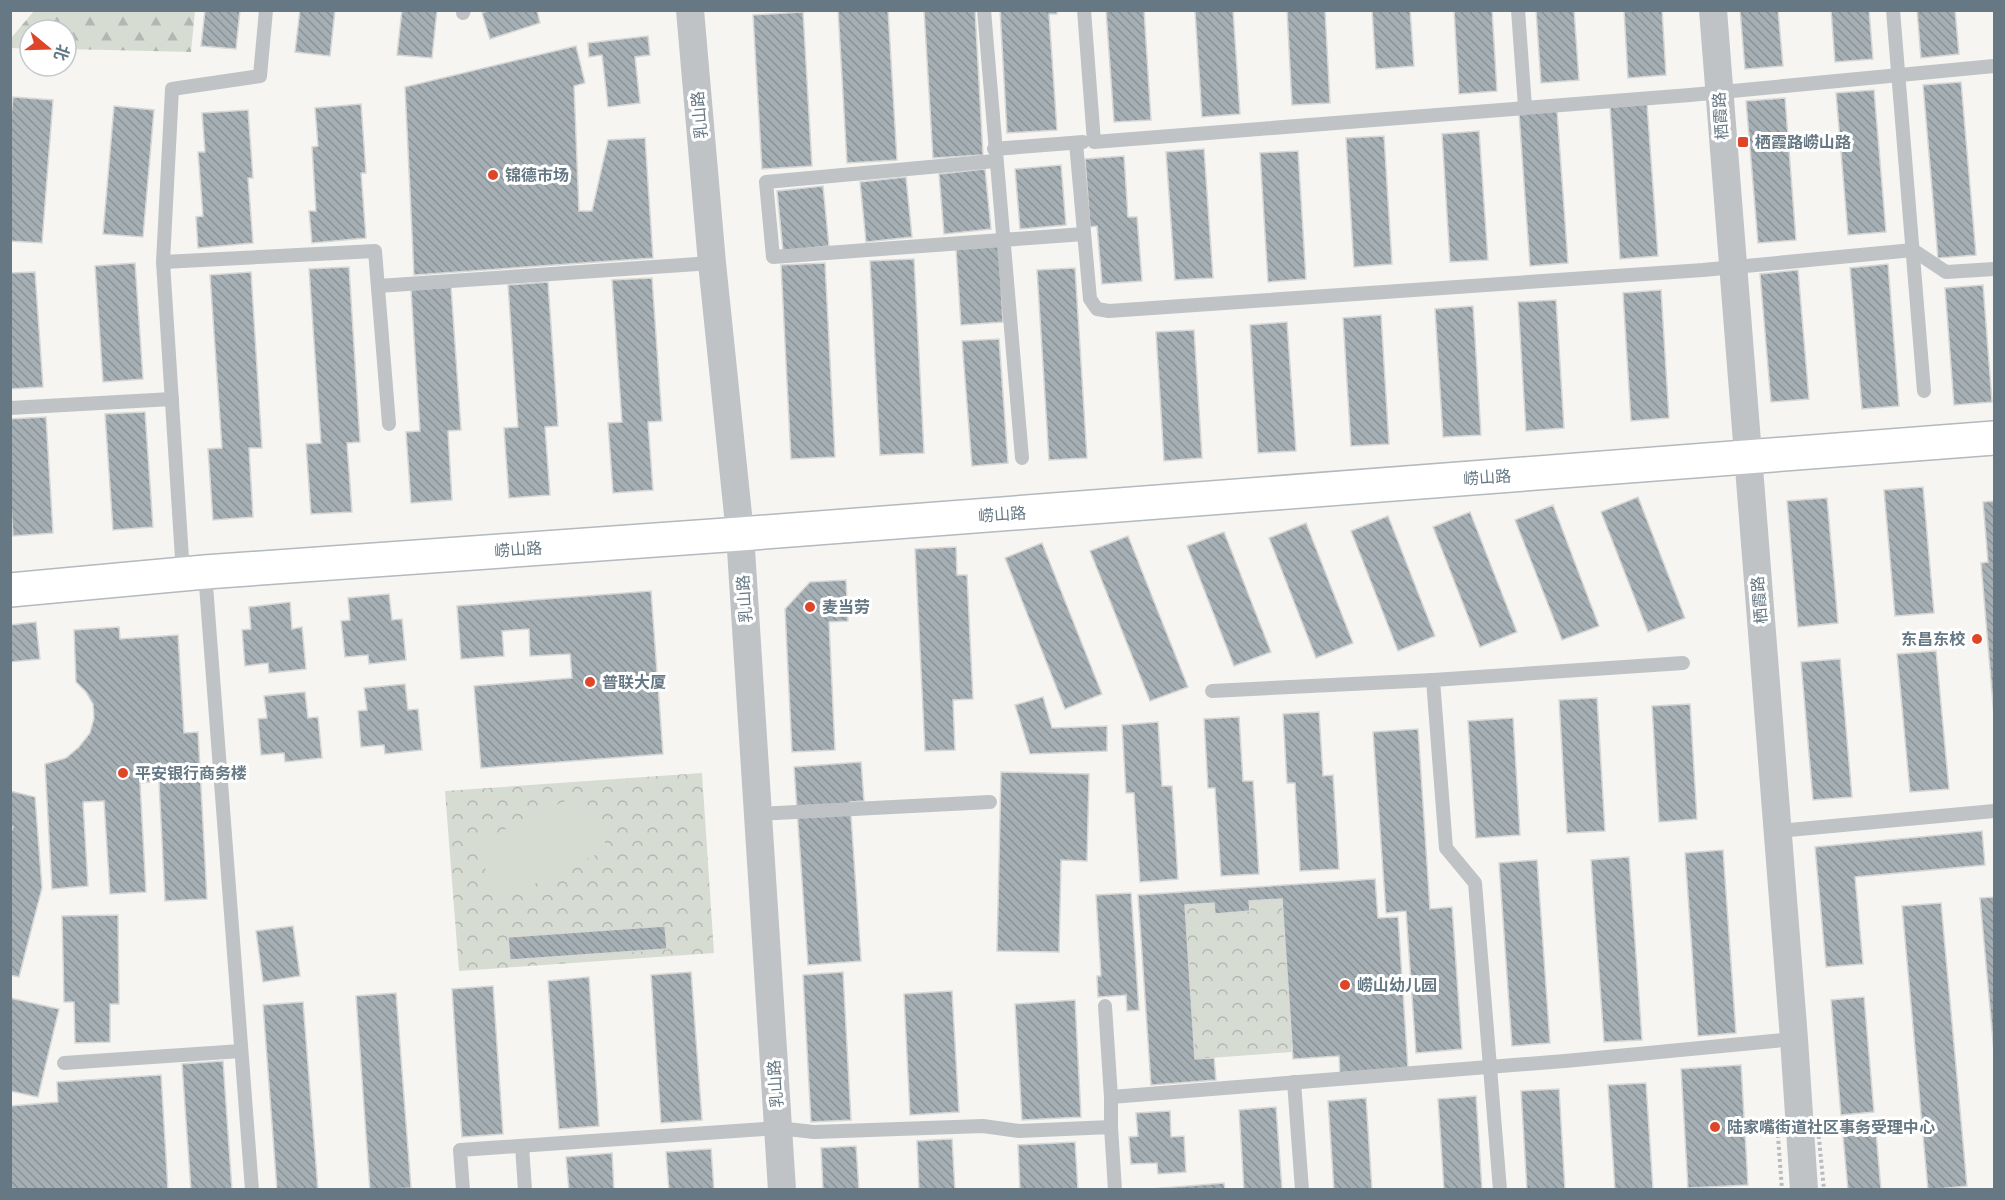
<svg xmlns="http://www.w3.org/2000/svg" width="2005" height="1200" font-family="Poppins,'Noto Sans SC',sans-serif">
<defs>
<pattern id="forest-firs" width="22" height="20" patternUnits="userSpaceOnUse" patternTransform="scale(1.5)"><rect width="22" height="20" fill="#d7dcd3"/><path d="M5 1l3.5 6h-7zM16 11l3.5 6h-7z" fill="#b2b7b1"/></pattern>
<pattern id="park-crowns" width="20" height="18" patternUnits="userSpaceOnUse" patternTransform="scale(1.5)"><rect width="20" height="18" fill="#d7dcd3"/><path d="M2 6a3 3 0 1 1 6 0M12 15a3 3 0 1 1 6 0" fill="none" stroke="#b2b7b1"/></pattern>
<pattern id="building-back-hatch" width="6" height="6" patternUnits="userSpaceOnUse" patternTransform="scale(1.5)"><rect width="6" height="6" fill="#a5afb4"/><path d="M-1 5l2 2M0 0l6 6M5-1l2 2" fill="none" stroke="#8a9398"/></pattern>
</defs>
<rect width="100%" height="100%" fill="#f6f5f2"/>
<!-- forest -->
<polygon fill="url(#forest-firs)" points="34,11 195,11 191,52 66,49 66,30 30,30 30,49 11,48 11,38"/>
<!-- park -->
<g fill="url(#park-crowns)">
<polygon points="702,773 714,953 459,971 445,791"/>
<polygon points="1282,899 1292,1052 1195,1059 1185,905 1214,903 1215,914 1249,911 1249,901"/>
</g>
<!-- garden -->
<polygon fill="#d7dcd3" points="582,793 608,849 500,900 474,844"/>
<!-- building -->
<g fill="url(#building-back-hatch)" stroke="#d7d7d5" stroke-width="1.5">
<polygon points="205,10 240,10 236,49 201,46"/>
<polygon points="300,10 335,10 330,56 295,52"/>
<polygon points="402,10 437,10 432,58 397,55"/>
<polygon points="489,10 537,10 540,23 490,39 482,13"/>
<polygon points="838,10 888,10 897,160 847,163"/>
<polygon points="924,10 975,10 983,155 933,158"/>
<polygon points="1000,10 1057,10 1057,14 1049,14 1057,130 1007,133"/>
<polygon points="1106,10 1144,10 1151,120 1114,122"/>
<polygon points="1233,10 1240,114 1202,117 1195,11"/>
<polygon points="1287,10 1325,10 1330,103 1292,105"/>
<polygon points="1372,10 1410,10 1414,66 1376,69"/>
<polygon points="1454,10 1492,10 1497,91 1459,94"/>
<polygon points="1536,10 1574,10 1579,80 1541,83"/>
<polygon points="1624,10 1662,10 1666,75 1628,78"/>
<polygon points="1740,10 1778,10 1783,66 1745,69"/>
<polygon points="1831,10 1869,10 1873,59 1835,62"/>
<polygon points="1917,10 1955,10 1959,54 1921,58"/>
<polygon points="803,12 812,166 762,169 753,15"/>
<polygon points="648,36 650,55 635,57 640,103 608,107 602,55 589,57 588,43"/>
<polygon points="576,46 585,83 574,86 579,211 592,211 608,140 645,138 653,258 414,275 405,87"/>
<polygon points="1961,82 1976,255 1938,258 1923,85"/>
<polygon points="1874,90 1886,232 1848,235 1836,93"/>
<polygon points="13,97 53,100 42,243 10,241 10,126"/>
<polygon points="1785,98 1796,240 1758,243 1746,101"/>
<polygon points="361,104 366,173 361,173 366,238 312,243 309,211 316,211 312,147 318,146 315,108"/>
<polygon points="1647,104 1658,256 1620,259 1610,107"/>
<polygon points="114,106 154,110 143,237 103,234"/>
<polygon points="248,110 253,178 248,178 253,243 198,248 196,217 203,216 198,152 205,152 202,113"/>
<polygon points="1557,111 1568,263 1530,266 1519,114"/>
<polygon points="1479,131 1488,260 1450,262 1442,134"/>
<polygon points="1384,136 1392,264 1354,267 1346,138"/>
<polygon points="1204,149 1213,278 1175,280 1166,152"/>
<polygon points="1298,151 1306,279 1268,282 1260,153"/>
<polygon points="1124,156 1128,217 1137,217 1142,281 1102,284 1097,226 1090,227 1085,159"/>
<polygon points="1061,165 1066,225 1020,229 1015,169"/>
<polygon points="985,169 991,229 944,234 939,174"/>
<polygon points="906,177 912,237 866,242 860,182"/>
<polygon points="823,186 829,246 783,251 777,191"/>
<polygon points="999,246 1003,322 961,325 956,249"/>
<polygon points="914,259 924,453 880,455 870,261"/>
<polygon points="135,263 143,379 103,382 95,266"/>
<polygon points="825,263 835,457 791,459 781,265"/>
<polygon points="1888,264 1899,406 1862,409 1850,268"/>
<polygon points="349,267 360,442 347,443 352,512 311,514 306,444 321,443 309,269"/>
<polygon points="1075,268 1087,458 1049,460 1037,270"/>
<polygon points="1798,270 1809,399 1771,402 1760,274"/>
<polygon points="35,272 43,387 10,389 10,273"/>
<polygon points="251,272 262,448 249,448 253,517 213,520 208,449 222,448 210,275"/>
<polygon points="652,278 662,421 648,422 653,490 613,493 608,423 622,422 612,280"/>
<polygon points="548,282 558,426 545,427 550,495 509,498 504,428 518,427 508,285"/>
<polygon points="1983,285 1992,402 1954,405 1945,288"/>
<polygon points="451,287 461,430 448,431 452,500 411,503 406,432 420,431 411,290"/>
<polygon points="1661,290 1669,418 1631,421 1623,293"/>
<polygon points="1556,300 1564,428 1526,431 1518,302"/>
<polygon points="1473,306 1481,435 1443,437 1435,309"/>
<polygon points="1381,315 1389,444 1351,446 1343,318"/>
<polygon points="1287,322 1296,451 1258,453 1250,325"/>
<polygon points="1194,330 1202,458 1164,461 1156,332"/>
<polygon points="999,339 1008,463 972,466 962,341"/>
<polygon points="145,412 153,527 113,530 105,414"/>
<polygon points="46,417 53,533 13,536 10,490 10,419"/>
<polygon points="1923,487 1934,613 1895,616 1884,490"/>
<polygon points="1638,497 1685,618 1648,632 1601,512"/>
<polygon points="1827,498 1838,623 1798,627 1787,501"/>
<polygon points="1994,501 1994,716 1981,563 1988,562 1983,502"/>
<polygon points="1553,505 1599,626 1562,640 1515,520"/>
<polygon points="1470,512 1517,632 1480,647 1433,527"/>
<polygon points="1388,516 1435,636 1398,651 1351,531"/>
<polygon points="1306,523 1353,643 1316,658 1269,538"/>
<polygon points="1224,532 1271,652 1234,666 1187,546"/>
<polygon points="1128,536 1188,687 1150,701 1090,551"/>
<polygon points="1042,543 1102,694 1065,709 1005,558"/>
<polygon points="956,547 957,575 967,575 973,699 953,700 955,750 925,751 915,549"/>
<polygon points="846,580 848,621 829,622 835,750 792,752 785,609 810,582"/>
<polygon points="651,591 663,754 481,768 474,686 572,678 570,654 530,656 529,629 502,631 504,656 461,659 457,606"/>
<polygon points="389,594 392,620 402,619 406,660 369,664 368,655 345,657 341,621 350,620 348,598"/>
<polygon points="290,602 292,629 302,627 306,669 269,673 268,663 245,666 242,630 251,629 249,607"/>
<polygon points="36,622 40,659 10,662 10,625"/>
<polygon points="119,627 120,639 178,635 184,733 198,732 207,899 165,901 159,781 140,783 146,892 110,894 104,801 83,802 88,886 52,889 45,764 66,758 79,747 90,733 94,718 93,704 86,692 76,682 74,630"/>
<polygon points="1936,651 1949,789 1910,792 1897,654"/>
<polygon points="1840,659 1852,797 1813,800 1801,662"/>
<polygon points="405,684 408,710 418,709 422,750 385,754 384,745 361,747 358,711 367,710 364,688"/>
<polygon points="305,692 308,718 318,717 322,758 285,762 284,753 261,755 258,719 267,718 264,696"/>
<polygon points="1043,697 1052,728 1107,726 1107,751 1030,754 1015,705"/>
<polygon points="1597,698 1605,831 1567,833 1559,700"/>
<polygon points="1690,704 1697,819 1659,822 1652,706"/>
<polygon points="1319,712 1323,776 1333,775 1339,869 1300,871 1295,783 1287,783 1283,714"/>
<polygon points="1239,717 1243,781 1253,781 1259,874 1221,876 1215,788 1208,788 1204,719"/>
<polygon points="1513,718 1520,835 1476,838 1468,721"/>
<polygon points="1158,722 1162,786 1172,786 1178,879 1140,882 1134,793 1126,793 1122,725"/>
<polygon points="1418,729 1430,909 1452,907 1462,1049 1416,1053 1406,911 1386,913 1373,732"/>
<polygon points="861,762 864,801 850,802 861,961 808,965 794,767"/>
<polygon points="1001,772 1089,774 1087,861 1061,860 1059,952 997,951"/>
<polygon points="10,791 35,797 42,888 19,977 10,975 10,835 13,827 10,827"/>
<polygon points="1982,831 1985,865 1855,877 1863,964 1826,967 1815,847"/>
<polygon points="1723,850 1736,1033 1698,1036 1685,853"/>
<polygon points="1629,857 1642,1040 1604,1042 1591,860"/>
<polygon points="1537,860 1550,1043 1512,1046 1499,863"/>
<polygon points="1375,879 1378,918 1398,917 1408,1068 1340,1073 1339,1056 1293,1059 1282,899 1249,901 1250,911 1215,914 1214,903 1185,905 1195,1059 1214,1058 1216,1080 1151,1085 1138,895"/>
<polygon points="1131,893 1139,1010 1127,1011 1126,995 1098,997 1097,976 1101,976 1096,895"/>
<polygon points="1994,897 1994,1052 1980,898"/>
<polygon points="1941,903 1967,1186 1928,1190 1902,906"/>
<polygon points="118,915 119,1004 110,1004 110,1042 75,1043 74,1002 64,1002 62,916"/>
<polygon points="293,926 300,976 263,982 256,931"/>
<polygon points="665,926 667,949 510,960 508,937"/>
<polygon points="691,972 702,1120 661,1123 651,975"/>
<polygon points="843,972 851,1120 811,1122 803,975"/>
<polygon points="589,977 599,1126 559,1129 548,981"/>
<polygon points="493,986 503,1134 462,1137 452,989"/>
<polygon points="952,991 959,1112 910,1115 904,994"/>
<polygon points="396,993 411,1188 370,1190 356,996"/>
<polygon points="1864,997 1874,1112 1841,1115 1831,1000"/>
<polygon points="10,998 59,1009 38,1097 10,1091"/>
<polygon points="1075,1000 1081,1117 1022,1120 1015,1004"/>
<polygon points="303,1002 318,1190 277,1190 263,1005"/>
<polygon points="223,1061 232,1190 191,1190 182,1064"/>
<polygon points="1741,1065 1748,1185 1688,1188 1681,1069"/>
<polygon points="161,1075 168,1190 10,1190 10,1106 58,1102 57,1082"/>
<polygon points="1646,1083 1653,1190 1615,1190 1608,1085"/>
<polygon points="1559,1089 1565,1190 1527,1190 1521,1091"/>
<polygon points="1476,1096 1482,1190 1444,1190 1438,1099"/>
<polygon points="1366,1098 1372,1190 1334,1190 1328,1101"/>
<polygon points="1276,1107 1282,1190 1244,1190 1239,1110"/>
<polygon points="1170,1111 1171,1137 1184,1136 1186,1172 1158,1174 1157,1163 1131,1164 1129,1137 1138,1136 1136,1113"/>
<polygon points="1876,1132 1881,1190 1848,1190 1843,1136"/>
<polygon points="952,1139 955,1190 919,1190 917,1141"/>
<polygon points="1075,1142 1078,1190 1020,1190 1018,1145"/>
<polygon points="856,1146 859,1190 823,1190 821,1148"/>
<polygon points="711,1149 714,1190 669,1190 666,1152"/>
<polygon points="612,1153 614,1190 569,1190 566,1157"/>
<polygon points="1224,1183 1225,1190 1138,1190"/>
</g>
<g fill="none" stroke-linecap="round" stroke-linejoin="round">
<!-- secondary casing -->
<g stroke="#b3b9bd" stroke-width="36">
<polyline id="secondary" points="10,590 205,572 740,534 1994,438"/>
</g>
<!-- lane -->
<g stroke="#bfc3c6" stroke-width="14">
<polyline points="984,10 1022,458"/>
<polyline points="1084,10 1094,142 1690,95 1994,66"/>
<polyline points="1518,10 1525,107"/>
<polyline points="1893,10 1924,391"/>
<polyline points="463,13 464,10"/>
<polyline points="1076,143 1090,299 1097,309 1109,311 1703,270 1913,250 1946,272 1994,269"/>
<polyline points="994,149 1083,142"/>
<polyline points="995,161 766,182 773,257 1084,234"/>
<polyline points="163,262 375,251 389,424"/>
<polyline points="378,286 712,263"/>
<polyline points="10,408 172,399"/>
<polyline points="205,572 252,1190"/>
<polyline points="183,574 163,262 172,89 260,76 266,10"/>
<polyline points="1212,691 1433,680"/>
<polyline points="758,814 990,802"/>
<polyline points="1778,831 1994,811"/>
<polyline points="1105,1006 1111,1097"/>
<polyline points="64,1063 241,1051"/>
<polyline points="1294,1082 1302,1190"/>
<polyline points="1111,1127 1111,1097 1565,1061 1794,1039"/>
<polyline points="522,1146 525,1190"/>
<polyline points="463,1190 460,1150 778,1128 814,1132 983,1126 1019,1131 1111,1127 1115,1190"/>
<polyline points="1500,1190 1475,883 1446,848 1433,680 1683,663"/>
</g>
<!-- street -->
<g stroke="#bfc3c6" stroke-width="28">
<polyline points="690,10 712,263 740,534 782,1190"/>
<polyline points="1713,10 1794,1039 1804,1190"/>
</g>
<!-- secondary -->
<use href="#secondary" stroke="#fff" stroke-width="33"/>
<!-- path-bridge -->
<g stroke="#b9bcbe" stroke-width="4" stroke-dasharray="3 3" stroke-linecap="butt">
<polyline points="1817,1118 1824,1190"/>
<polyline points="1777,1123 1782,1190"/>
</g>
</g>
<!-- markers -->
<g fill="#df4629" stroke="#fff" stroke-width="2">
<rect x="1737" y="136" width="12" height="12" rx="3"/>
<circle cx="493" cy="175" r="6"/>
<circle cx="810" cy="607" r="6"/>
<circle cx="1977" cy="639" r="6"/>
<circle cx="590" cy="682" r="6"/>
<circle cx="123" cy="773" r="6"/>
<circle cx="1345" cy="985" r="6"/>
<circle cx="1715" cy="1127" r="6"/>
</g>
<g text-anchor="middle" stroke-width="6" stroke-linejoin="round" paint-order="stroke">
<!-- street labels -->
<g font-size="16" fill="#657883" stroke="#fff">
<text transform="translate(699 115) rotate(-95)" y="6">乳山路</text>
<text transform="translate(1720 116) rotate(-94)" y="6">栖霞路</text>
<text transform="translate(1487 477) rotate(-4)" y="6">崂山路</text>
<text transform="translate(1002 514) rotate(-4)" y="6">崂山路</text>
<text transform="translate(518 549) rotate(-4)" y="6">崂山路</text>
<text transform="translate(744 599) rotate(-94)" y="6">乳山路</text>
<text transform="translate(1759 600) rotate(-95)" y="6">栖霞路</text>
<text transform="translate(775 1084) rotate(-94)" y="6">乳山路</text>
</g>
<!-- poi labels -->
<g font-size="16" font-weight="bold" fill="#657883" stroke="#fff" text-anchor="start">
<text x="1755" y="148">栖霞路崂山路</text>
<text x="505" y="181">锦德市场</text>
<text x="822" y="613">麦当劳</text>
<text x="1965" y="645" text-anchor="end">东昌东校</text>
<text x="602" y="688">普联大厦</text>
<text x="135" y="779">平安银行商务楼</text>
<text x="1357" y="991">崂山幼儿园</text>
<text x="1727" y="1133">陆家嘴街道社区事务受理中心</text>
</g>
</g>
<!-- border -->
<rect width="2005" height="1200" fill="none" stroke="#657883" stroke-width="24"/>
<!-- north arrow -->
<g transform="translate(48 48) rotate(109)"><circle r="28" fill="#ffffff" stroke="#c1c9cd" stroke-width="1.5"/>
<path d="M0-4.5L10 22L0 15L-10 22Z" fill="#df4629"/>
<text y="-9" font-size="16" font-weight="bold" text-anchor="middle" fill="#657883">北</text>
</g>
</svg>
